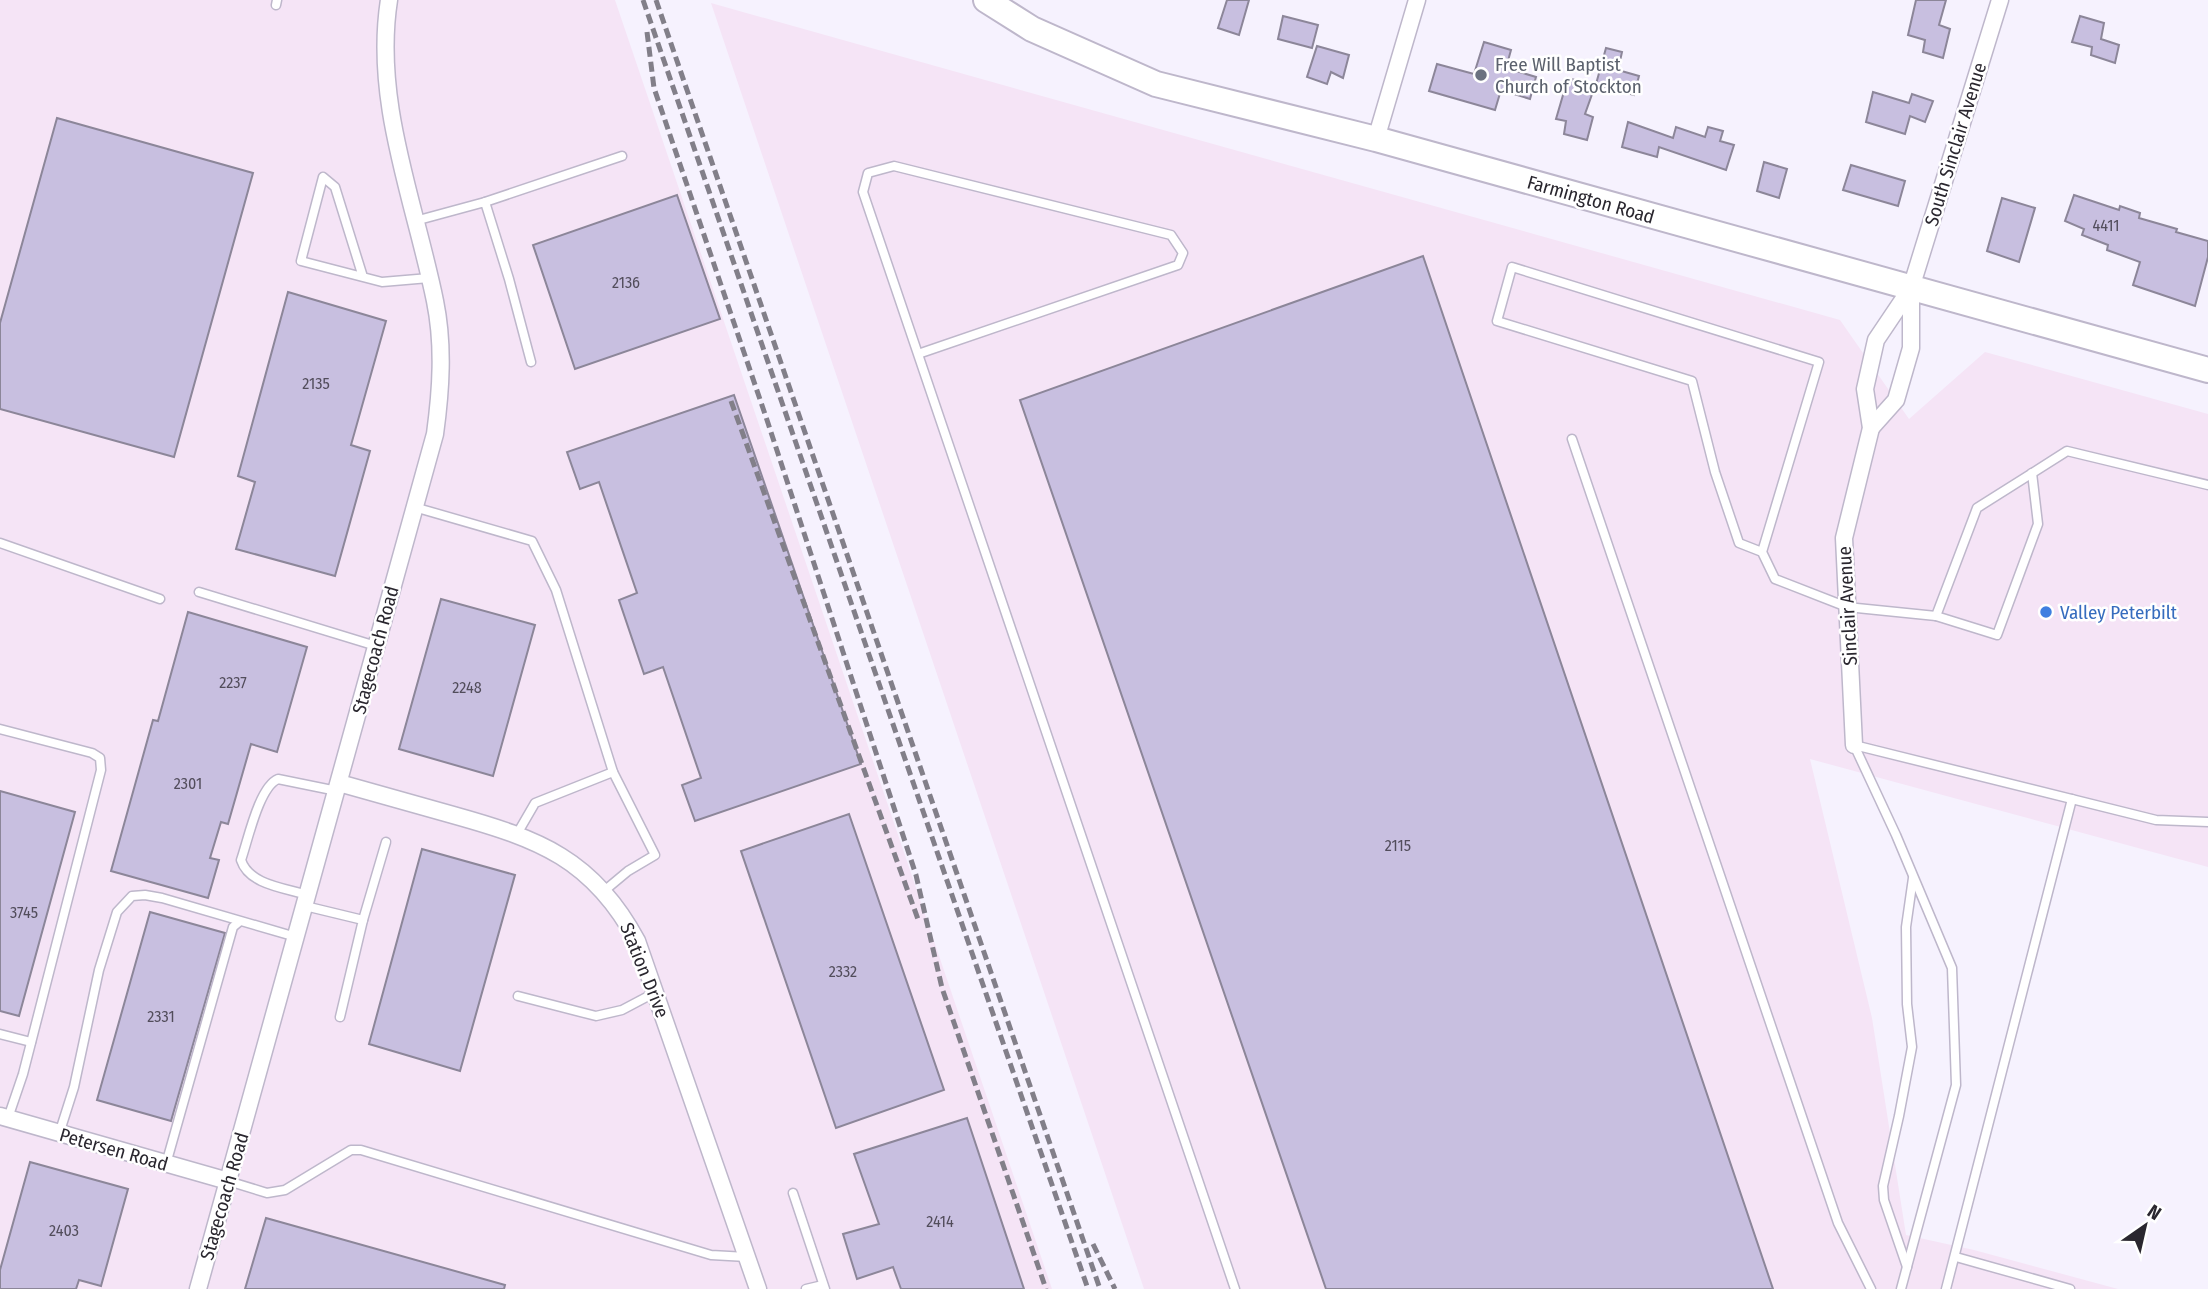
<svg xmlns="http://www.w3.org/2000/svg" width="2208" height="1289" font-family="'Fira Sans Condensed',sans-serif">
<rect width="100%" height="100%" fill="#f6f2fe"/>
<!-- industrial -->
<g fill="#f5e4f6">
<polygon points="0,0 615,0 1052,1289 0,1289"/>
<polygon points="711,3 1840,320 1909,419 1985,352 2208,414 2208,867 1810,759 1872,1018 1906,1235 1974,1250 2118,1289 1144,1289"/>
</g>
<!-- building -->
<g fill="#c8bfe0" stroke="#8c8699" stroke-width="2">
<polygon points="1227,0 1249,0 1239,35 1218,28"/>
<polygon points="1916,0 1946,0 1939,25 1950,29 1943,58 1923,52 1925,40 1908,35"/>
<polygon points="1283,16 1318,25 1312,48 1278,39"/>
<polygon points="2080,16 2104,23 2101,39 2119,45 2115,63 2091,55 2092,47 2072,42"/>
<polygon points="1484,42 1511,50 1506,68 1536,77 1530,99 1501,90 1495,110 1429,91 1437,64 1474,74"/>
<polygon points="1317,46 1349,55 1343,78 1331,72 1327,84 1307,77"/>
<polygon points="1606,48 1622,52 1618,70 1639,76 1634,95 1596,84"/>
<polygon points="1568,78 1595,86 1585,114 1593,117 1587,140 1564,134 1566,121 1556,119"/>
<polygon points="1873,92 1909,103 1912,94 1933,101 1925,122 1910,116 1905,134 1866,122"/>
<polygon points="57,118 253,173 174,457 0,409 0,323"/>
<polygon points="1628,122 1673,138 1676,127 1705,137 1708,127 1723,131 1720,141 1734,145 1726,170 1659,147 1657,157 1622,147"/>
<polygon points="1764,162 1787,169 1779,198 1757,191"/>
<polygon points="1851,165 1905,181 1898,206 1843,190"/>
<polygon points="677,195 720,319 575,369 533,245"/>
<polygon points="2074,195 2119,210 2120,206 2140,213 2139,218 2177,229 2176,232 2208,241 2208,257 2195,306 2133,285 2140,262 2107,250 2108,245 2082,235 2084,229 2065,221"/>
<polygon points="2002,198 2035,208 2019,262 1987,251"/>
<polygon points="1423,256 1773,1289 1326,1289 1020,400"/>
<polygon points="288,292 386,321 351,445 370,451 335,576 236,549 255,482 238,476"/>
<polygon points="734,395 861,764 695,821 682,785 701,778 663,667 644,674 619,600 637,593 599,482 580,489 567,452"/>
<polygon points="441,599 535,625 493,776 399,749"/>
<polygon points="188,612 307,647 277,752 251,744 228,824 221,822 210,858 219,860 208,898 111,871 153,720 158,721"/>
<polygon points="0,791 75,812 19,1016 0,1011"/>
<polygon points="849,814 944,1090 836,1128 741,851"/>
<polygon points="422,849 515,875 460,1071 369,1044"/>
<polygon points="150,912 225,933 171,1121 97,1100"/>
<polygon points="967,1118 1024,1289 901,1289 893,1267 857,1279 843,1234 879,1224 854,1154"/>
<polygon points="30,1162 128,1189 101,1286 79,1280 76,1289 0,1289 0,1270"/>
<polygon points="266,1218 505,1285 504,1289 245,1289"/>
</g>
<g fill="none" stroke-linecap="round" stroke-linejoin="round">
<!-- service casing -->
<g stroke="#beb7cb" stroke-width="11">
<g id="service">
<polyline points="276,5 277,0"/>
<polyline points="485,202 622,156"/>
<polyline points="415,221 485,202 509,279 531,362"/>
<polyline points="363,277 335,187 323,177 301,261 382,282 429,278"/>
<polyline points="918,354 1178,265 1183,253 1171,235 894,166 868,173 863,192 1235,1289"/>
<polyline points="1572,439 1838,1223 1871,1289"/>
<polyline points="414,507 532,541 556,590 613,772 535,803 517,834"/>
<polyline points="0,543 160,599"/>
<polyline points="1762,552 1739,543 1715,472 1692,381 1497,321 1512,267 1819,362 1762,552 1775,579 1847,607 1936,616 1977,508 2067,451 2208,485"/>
<polyline points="199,592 376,646"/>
<polyline points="1936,616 1997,635 2038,524 2032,473"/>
<polyline points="0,729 92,753 100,758 101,770 23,1074 8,1118"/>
<polyline points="1854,745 1896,835 1952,968 1956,1085 1901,1289"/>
<polyline points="1854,745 2156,820 2208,822"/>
<polyline points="604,891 628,871 655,855 613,772"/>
<path d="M308 895C285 888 249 885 241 860 248 840 259 787 278 779L337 791"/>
<polyline points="305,906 363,920 340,1017"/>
<polyline points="363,920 386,842"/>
<polyline points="518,996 596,1016 622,1010 656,992"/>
<polyline points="0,1034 31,1042"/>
<polyline points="59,1134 74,1087 99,970 117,912 132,896 145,895 162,898 296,937"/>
<polyline points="166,1164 233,927 239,922"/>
<polyline points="228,1181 267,1193 285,1190 351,1150 361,1150 711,1255 747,1257"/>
<polyline points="793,1193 825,1289"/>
<polyline points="1956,1257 2070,1289"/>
<polyline points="1907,1267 1884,1200 1883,1186 1899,1116 1912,1047 1907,1004 1906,927 1913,878"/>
<polyline points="806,1289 823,1285"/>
<polyline points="1946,1289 2072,799"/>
</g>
</g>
<!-- minor casing -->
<g stroke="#beb7cb" stroke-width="19">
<g id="minor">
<polyline points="1376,139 1417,0"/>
<polyline points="1871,428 1896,400 1911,348 1911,288"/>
<polyline points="1854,745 1844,538 1871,428 1865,389 1876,340 1911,288 2000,0"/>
<path d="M339 783C377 794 415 804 453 815 539 839 593 859 637 941L758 1289"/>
<polyline points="0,1116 228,1181"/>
<path d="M198 1289 435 434C441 390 444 345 435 301 415 202 373 102 389 0"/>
</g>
</g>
<!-- primary casing -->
<g stroke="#beb7cb" stroke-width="28">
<polyline id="primary" points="986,0 1032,29 1156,84 1376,139 2208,370"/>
</g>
<!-- service -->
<use href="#service" stroke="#fff" stroke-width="8"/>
<!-- minor -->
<use href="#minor" stroke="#fff" stroke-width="16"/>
<!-- primary -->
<use href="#primary" stroke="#fff" stroke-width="24"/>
<!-- rail -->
<g stroke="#827f89" stroke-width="5" stroke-dasharray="10 5" stroke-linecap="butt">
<polyline points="643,0 1088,1289"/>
<polyline points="656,0 1100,1289"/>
<polyline points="647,32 654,88 767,420 916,875 942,988 1046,1289"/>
<polyline points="731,401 919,922"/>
<polyline points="1093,1244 1115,1289"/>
</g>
</g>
<!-- markers -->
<circle fill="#6b7280" stroke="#fff" stroke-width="2.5" cx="1481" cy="75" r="7"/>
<circle fill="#3f7fe0" stroke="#fff" stroke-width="2.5" cx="2046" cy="612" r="7"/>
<g text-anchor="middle" stroke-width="5" stroke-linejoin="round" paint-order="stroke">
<!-- number labels -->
<g font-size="16" fill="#524d5b">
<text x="2106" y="231">4411</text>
<text x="626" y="288">2136</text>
<text x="316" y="389">2135</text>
<text x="233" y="688">2237</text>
<text x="467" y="693">2248</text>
<text x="188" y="789">2301</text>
<text x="1398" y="851">2115</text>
<text x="24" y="918">3745</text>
<text x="843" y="977">2332</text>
<text x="161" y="1022">2331</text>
<text x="940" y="1227">2414</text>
<text x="64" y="1236">2403</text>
</g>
<!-- worship labels -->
<g font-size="19" fill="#5b616d" stroke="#fff" text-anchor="start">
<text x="1495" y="71">Free Will Baptist<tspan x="1495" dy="22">Church of Stockton</tspan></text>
</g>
<!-- street labels -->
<g font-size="19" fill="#2a272f" stroke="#fff">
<text transform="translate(1955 144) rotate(-73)" y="7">South Sinclair Avenue</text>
<text transform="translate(1591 199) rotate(16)" y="7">Farmington Road</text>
<text transform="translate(1847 606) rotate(-93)" y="7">Sinclair Avenue</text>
<text transform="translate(375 650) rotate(-75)" y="7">Stagecoach Road</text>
<text transform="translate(645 970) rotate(68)" y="7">Station Drive</text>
<text transform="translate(114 1149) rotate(16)" y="7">Petersen Road</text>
<text transform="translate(224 1196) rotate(-74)" y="7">Stagecoach Road</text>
</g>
<!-- shop labels -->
<g font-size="19" fill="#366cbe" stroke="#fff" text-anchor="start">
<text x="2060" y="619">Valley Peterbilt</text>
</g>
</g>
<!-- north arrow -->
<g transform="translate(2145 1226) rotate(34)" stroke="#ffffff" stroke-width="5" paint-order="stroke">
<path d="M0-5L12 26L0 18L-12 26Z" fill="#2a272f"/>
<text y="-10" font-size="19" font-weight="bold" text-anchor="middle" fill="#2a272f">N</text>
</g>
</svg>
